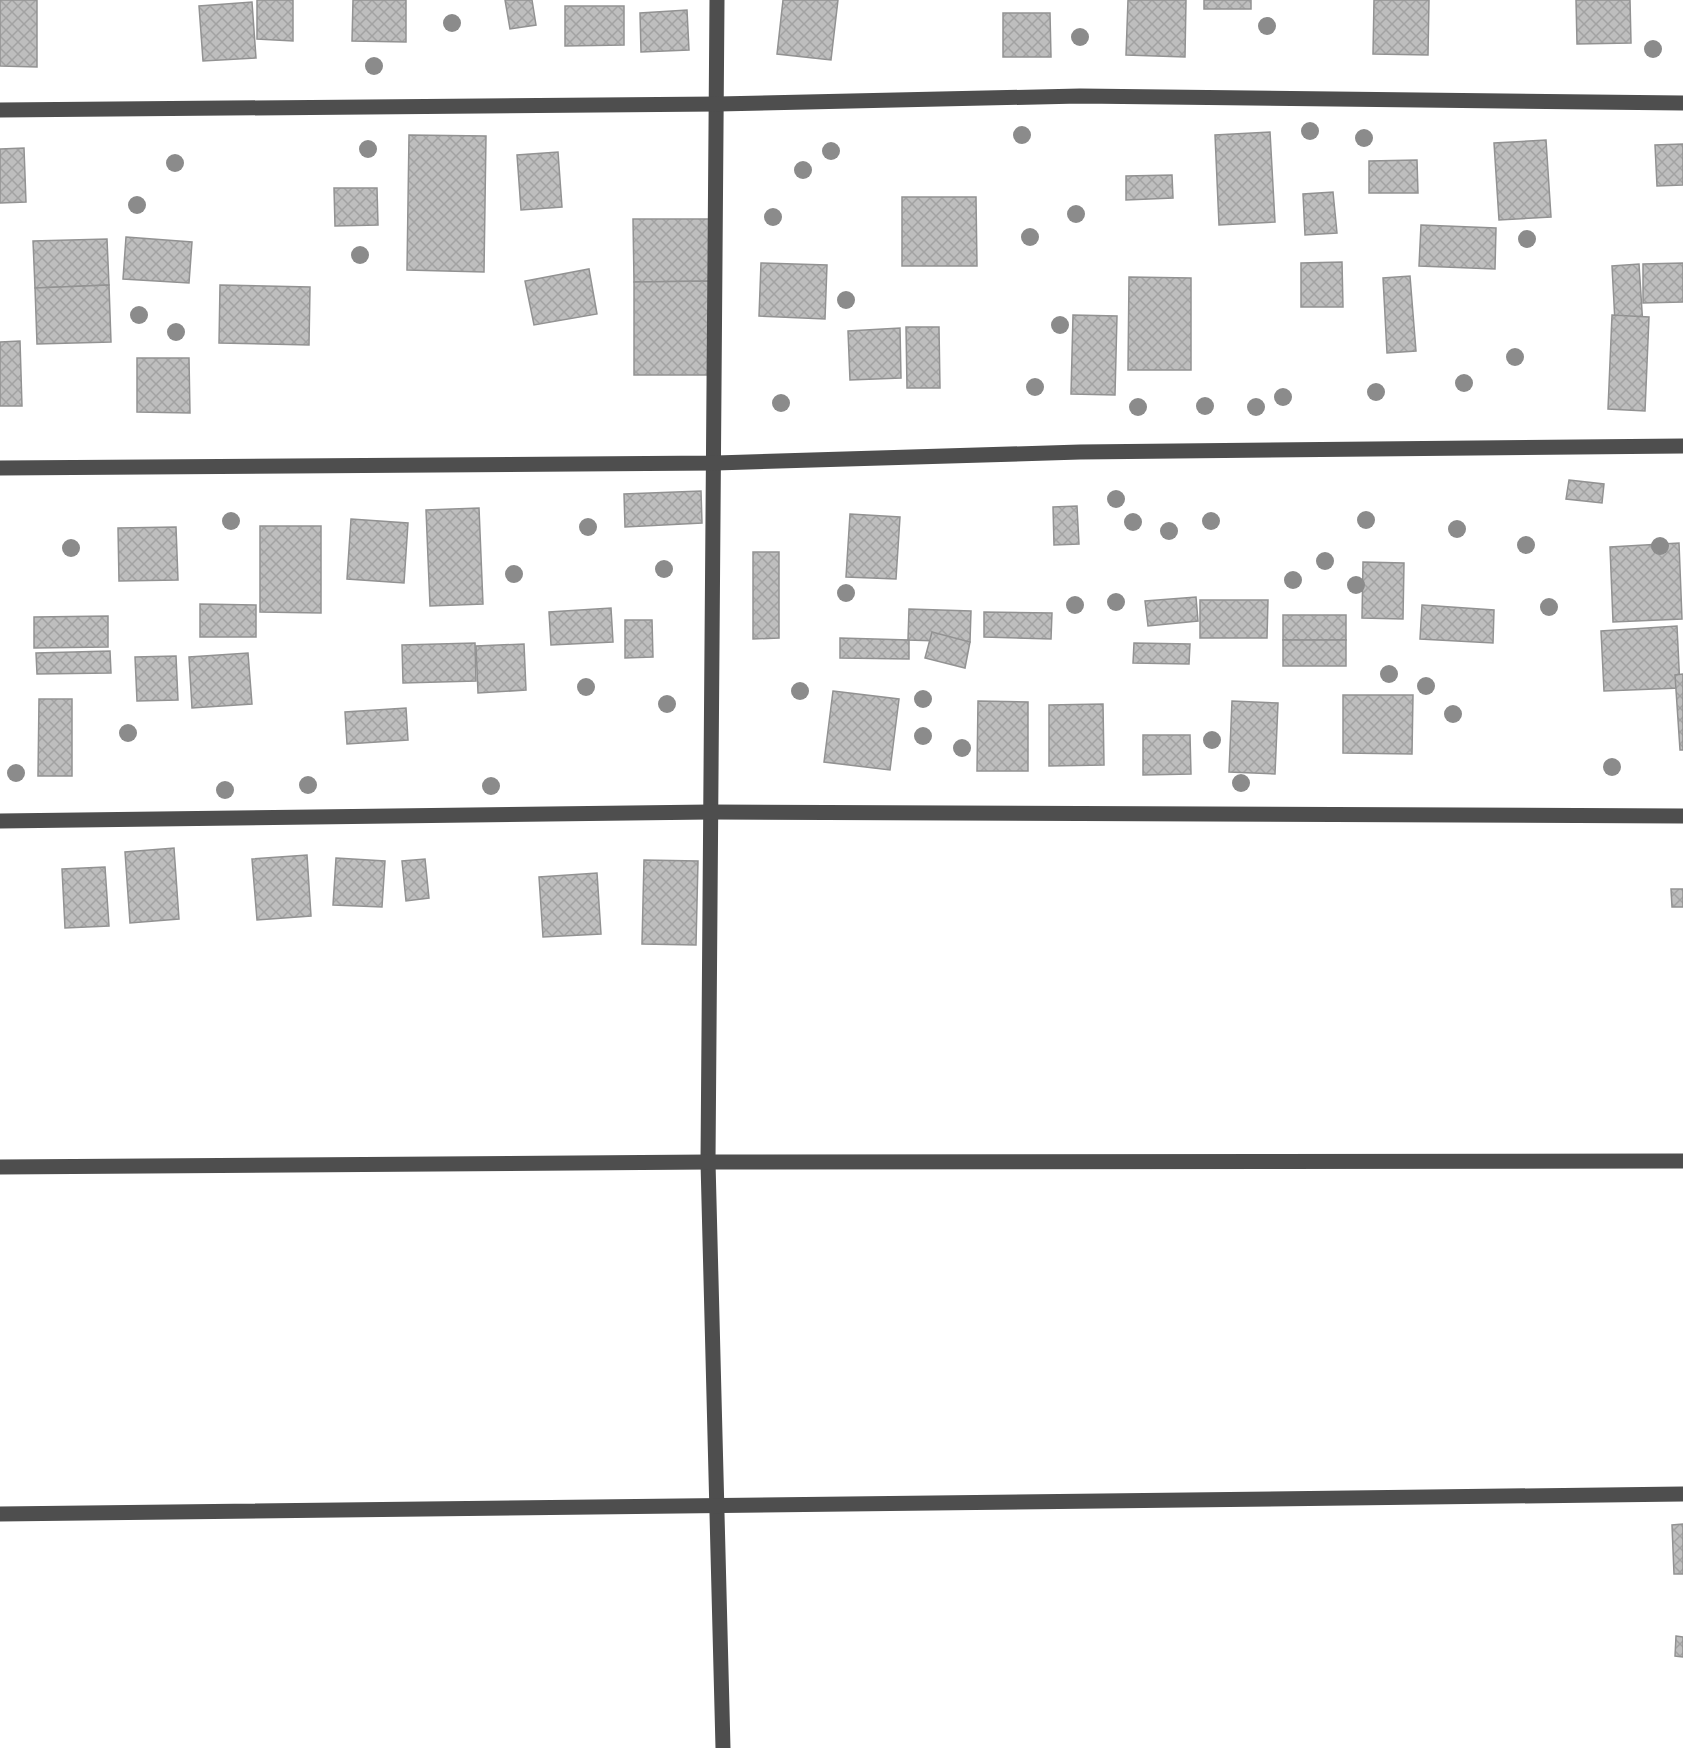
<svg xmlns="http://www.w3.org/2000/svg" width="1683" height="1748" font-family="Quicksand,sans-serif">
<defs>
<pattern id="building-cross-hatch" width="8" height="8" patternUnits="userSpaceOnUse" patternTransform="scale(1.5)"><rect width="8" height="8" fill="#bebebe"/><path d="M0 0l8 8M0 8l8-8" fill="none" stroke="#a2a2a2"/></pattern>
</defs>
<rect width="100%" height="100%" fill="#fff"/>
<!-- building -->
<g fill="url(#building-cross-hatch)" stroke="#929292" stroke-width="1.5">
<polygon points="0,0 37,0 37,67 0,66"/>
<polygon points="257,0 293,0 293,41 257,39"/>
<polygon points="353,0 406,0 406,42 352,41"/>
<polygon points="505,0 532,0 536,25 510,29"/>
<polygon points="783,0 838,0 831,60 777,54"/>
<polygon points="1128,0 1186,0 1185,57 1126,55"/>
<rect x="1204" y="0" width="47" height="9"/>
<polygon points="1374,0 1429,0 1428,55 1373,54"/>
<polygon points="1576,0 1630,0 1631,43 1577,44"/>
<polygon points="252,2 256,58 203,61 199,6"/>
<polygon points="565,6 624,6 624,45 565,46"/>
<polygon points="687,10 689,50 641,52 640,13"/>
<polygon points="1003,13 1050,13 1051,57 1003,57"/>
<polygon points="1270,132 1275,222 1219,225 1215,135"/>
<polygon points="409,135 486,136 484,272 407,270"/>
<polygon points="1546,140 1551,217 1499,220 1494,143"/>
<polygon points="1683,144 1683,185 1657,186 1655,145"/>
<polygon points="24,148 26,202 0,203 0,149"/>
<polygon points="558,152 562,207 521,210 517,155"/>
<polygon points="1417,160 1418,193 1369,193 1369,161"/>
<polygon points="1172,175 1173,198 1126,200 1126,176"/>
<polygon points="334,188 377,188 378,225 335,226"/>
<polygon points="1333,192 1337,233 1305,235 1303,194"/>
<polygon points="902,197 976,197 977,266 902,266"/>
<polygon points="633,219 713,219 713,281 634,282"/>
<polygon points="1421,225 1496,228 1495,269 1419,266"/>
<polygon points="126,237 192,242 189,283 123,279"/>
<polygon points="107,239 109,285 35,288 33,241"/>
<polygon points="1342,262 1343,307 1301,307 1301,263"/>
<polygon points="761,263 827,265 825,319 759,316"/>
<polygon points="1683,263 1683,302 1643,303 1643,264"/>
<polygon points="1639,264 1645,358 1617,360 1612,266"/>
<polygon points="589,269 597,314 534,325 525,281"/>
<polygon points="1410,276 1416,351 1387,353 1383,278"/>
<polygon points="1129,277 1191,278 1191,370 1128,370"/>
<polygon points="713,281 714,375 634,375 634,282"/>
<polygon points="109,285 111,342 37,344 35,288"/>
<polygon points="220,285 310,287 309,345 219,343"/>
<polygon points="1073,315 1117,316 1115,395 1071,394"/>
<polygon points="1612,315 1649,317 1645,411 1608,409"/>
<polygon points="906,327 939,327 940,388 907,388"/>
<polygon points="900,328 901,378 850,380 848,331"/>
<polygon points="20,341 22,406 0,406 0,342"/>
<polygon points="137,358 189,358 190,413 137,412"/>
<polygon points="1569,480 1604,484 1602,503 1566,499"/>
<polygon points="701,491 702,523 625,527 624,494"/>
<polygon points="1077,506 1079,544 1054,545 1053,507"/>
<polygon points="479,508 483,604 430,606 426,510"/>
<polygon points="850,514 900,517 896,579 846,577"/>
<polygon points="351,519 408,523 404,583 347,579"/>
<polygon points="260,526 321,526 321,613 260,612"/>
<polygon points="176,527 178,580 119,581 118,528"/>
<polygon points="1679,543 1682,619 1613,622 1610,547"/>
<polygon points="753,552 779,552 779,638 753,639"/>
<polygon points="1363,562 1404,563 1403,619 1362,618"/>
<polygon points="1196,597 1198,621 1148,626 1145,601"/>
<polygon points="1200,600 1268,600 1267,638 1200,638"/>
<polygon points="200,604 256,605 256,637 200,637"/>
<polygon points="1422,605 1494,610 1493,643 1420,639"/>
<polygon points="611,608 613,642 551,645 549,612"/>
<polygon points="909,609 971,611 970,642 908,640"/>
<polygon points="984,612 1052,613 1051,639 984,637"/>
<rect x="1283" y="615" width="63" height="25"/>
<polygon points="108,616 108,647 34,648 34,617"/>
<polygon points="625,620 652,620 653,657 625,658"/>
<polygon points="1677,626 1680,688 1604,691 1601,631"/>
<polygon points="932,632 970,642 965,668 925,658"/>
<polygon points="840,638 909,640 909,659 840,658"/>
<rect x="1283" y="640" width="63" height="26"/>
<polygon points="475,643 476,681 403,683 402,645"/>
<polygon points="1134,643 1190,644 1189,664 1133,663"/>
<polygon points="524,644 526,690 478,693 476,646"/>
<polygon points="110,651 111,673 37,674 36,653"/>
<polygon points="248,653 252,704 192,708 189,657"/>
<polygon points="176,656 178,700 137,701 135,657"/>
<polygon points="1683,674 1683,750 1680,750 1675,675"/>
<polygon points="833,691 899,699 890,770 824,762"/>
<polygon points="1343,695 1413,695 1412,754 1343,753"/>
<polygon points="39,699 72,699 72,776 38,776"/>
<polygon points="978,701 1028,702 1028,771 977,771"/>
<polygon points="1232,701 1278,703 1275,774 1229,772"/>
<polygon points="1103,704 1104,765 1049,766 1049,705"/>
<polygon points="406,708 408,740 347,744 345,712"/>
<polygon points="1143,735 1190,735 1191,774 1143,775"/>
<polygon points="174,848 179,919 130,923 125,852"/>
<polygon points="307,855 311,916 257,920 252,859"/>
<polygon points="336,858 385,861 382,907 333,905"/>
<polygon points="425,859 429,898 406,901 402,861"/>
<polygon points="644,860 698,861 696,945 642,944"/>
<polygon points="105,867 109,926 65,928 62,869"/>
<polygon points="597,873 601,934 543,937 539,877"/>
<polygon points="1671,889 1683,889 1683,907 1672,907"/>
<polygon points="1683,1524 1683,1574 1674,1574 1672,1525"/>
<polygon points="1676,1636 1683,1637 1683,1657 1675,1656"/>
</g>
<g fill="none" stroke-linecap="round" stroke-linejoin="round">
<!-- minor -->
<g stroke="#4e4e4e" stroke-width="15">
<polyline points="717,0 708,1162 723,1748"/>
<polyline points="0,110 718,104 1080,96 1683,103"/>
<polyline points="0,468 716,463 1080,452 1683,446"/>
<polyline points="0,821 710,812 1683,816"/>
<polyline points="0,1167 708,1162 1683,1161"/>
<polyline points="0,1514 1683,1494"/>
</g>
</g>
<!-- trees -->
<g fill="#8b8b8b">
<circle cx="452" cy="23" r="9"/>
<circle cx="1267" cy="26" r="9"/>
<circle cx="1080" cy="37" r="9"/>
<circle cx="1653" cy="49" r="9"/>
<circle cx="374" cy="66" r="9"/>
<circle cx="1310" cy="131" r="9"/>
<circle cx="1022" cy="135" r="9"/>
<circle cx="1364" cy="138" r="9"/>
<circle cx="368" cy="149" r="9"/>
<circle cx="831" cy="151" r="9"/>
<circle cx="175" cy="163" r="9"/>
<circle cx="803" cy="170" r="9"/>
<circle cx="137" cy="205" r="9"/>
<circle cx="1076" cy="214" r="9"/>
<circle cx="773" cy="217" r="9"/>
<circle cx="1030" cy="237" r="9"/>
<circle cx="1527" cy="239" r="9"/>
<circle cx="360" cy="255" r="9"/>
<circle cx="846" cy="300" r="9"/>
<circle cx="139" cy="315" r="9"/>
<circle cx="1060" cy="325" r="9"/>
<circle cx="176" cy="332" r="9"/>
<circle cx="1515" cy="357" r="9"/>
<circle cx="1464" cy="383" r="9"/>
<circle cx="1035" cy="387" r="9"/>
<circle cx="1376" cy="392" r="9"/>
<circle cx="1283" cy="397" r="9"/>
<circle cx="781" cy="403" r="9"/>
<circle cx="1205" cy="406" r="9"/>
<circle cx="1138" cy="407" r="9"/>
<circle cx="1256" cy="407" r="9"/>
<circle cx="1116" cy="499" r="9"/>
<circle cx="1366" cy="520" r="9"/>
<circle cx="231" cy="521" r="9"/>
<circle cx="1211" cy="521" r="9"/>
<circle cx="1133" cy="522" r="9"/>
<circle cx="588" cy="527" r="9"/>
<circle cx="1457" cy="529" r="9"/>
<circle cx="1169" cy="531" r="9"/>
<circle cx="1526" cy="545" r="9"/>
<circle cx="1660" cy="546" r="9"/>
<circle cx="71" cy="548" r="9"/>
<circle cx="1325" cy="561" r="9"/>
<circle cx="664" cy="569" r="9"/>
<circle cx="514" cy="574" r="9"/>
<circle cx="1293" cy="580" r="9"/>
<circle cx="1356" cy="585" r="9"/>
<circle cx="846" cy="593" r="9"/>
<circle cx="1116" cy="602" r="9"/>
<circle cx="1075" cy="605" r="9"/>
<circle cx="1549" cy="607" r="9"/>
<circle cx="1389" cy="674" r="9"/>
<circle cx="1426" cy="686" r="9"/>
<circle cx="586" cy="687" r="9"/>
<circle cx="800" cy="691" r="9"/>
<circle cx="923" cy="699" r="9"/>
<circle cx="667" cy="704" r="9"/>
<circle cx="1453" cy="714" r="9"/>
<circle cx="128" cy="733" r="9"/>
<circle cx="923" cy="736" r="9"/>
<circle cx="1212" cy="740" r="9"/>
<circle cx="962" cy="748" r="9"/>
<circle cx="1612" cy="767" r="9"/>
<circle cx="16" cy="773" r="9"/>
<circle cx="1241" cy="783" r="9"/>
<circle cx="308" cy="785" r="9"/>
<circle cx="491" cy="786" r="9"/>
<circle cx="225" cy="790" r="9"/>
</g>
</svg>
